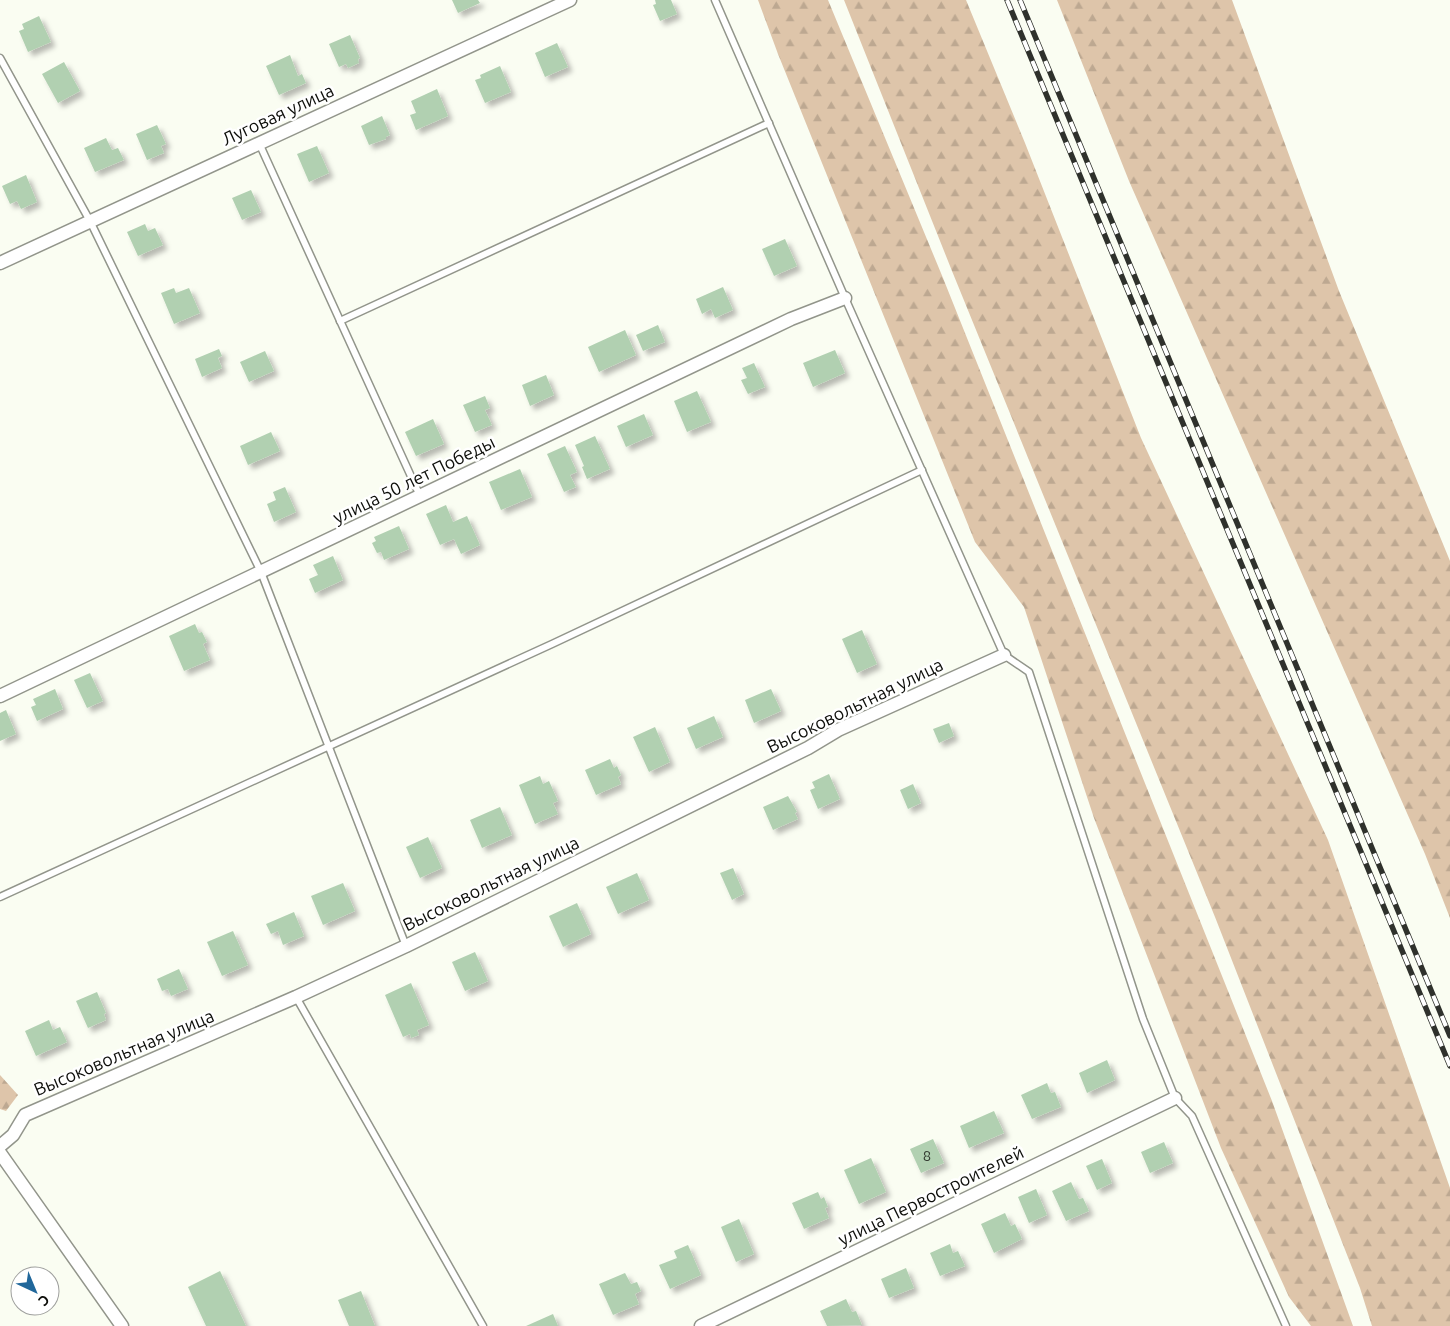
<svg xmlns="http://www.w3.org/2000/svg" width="1450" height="1326" font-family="Ubuntu,sans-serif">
<defs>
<pattern id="forest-firs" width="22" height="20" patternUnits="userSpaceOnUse" patternTransform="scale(1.25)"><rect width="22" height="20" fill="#dec5aa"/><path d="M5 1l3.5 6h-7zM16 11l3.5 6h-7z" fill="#bda891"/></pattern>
<filter id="shadow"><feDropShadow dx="4.5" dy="4.5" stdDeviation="2.5" flood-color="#0004"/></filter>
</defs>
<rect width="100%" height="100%" fill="#fafdf2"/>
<!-- forest -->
<g fill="url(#forest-firs)">
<polygon points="758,0 828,0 943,278 1272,1101 1353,1326 1311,1326 1289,1297 1221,1148 1094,818 1024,607 975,542 778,54"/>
<polygon points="844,0 966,0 1025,143 1141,438 1328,840 1450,1188 1450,1326 1372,1326 1360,1288 1215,917 952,271"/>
<polygon points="1057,0 1232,0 1339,291 1450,561 1450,918 1425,854 1129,181"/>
<polygon points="0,1075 18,1095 6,1111 0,1109"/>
</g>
<!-- building -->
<g fill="#b1d0b1" filter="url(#shadow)">
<polygon points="452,0 478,0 480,3 458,13"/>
<polygon points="655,0 671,0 677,14 660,21 653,5 656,4"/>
<polygon points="39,16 51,42 28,52 19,31 24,29 22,24"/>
<polygon points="350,35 360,58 358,59 359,63 348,68 346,64 339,67 329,44"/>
<polygon points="557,43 568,67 545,77 535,53"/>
<polygon points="290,55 298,76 302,74 306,83 279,95 266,66"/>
<polygon points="64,62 80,91 58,103 42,74"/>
<polygon points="500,66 511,92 485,103 475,80 481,78 480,75"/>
<polygon points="437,89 448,116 416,130 410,115 416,113 411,101"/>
<polygon points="382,116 390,135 386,137 386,139 369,145 361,126"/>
<polygon points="157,125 166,144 161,146 164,153 147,160 136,134"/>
<polygon points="106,138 112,150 118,148 124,160 95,172 84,148"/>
<polygon points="317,146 329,173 309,182 297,154"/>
<polygon points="26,175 37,202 21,209 17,201 10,204 2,186"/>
<polygon points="251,190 261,212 242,220 232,198"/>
<polygon points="145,224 148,231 155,228 163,245 138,256 127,232"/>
<polygon points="785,239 797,266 774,276 762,249"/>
<polygon points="723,287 733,310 715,318 711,309 702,314 696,299"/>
<polygon points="174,288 176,293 189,288 200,313 174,324 161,293"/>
<polygon points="658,325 665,342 643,351 636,335"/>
<polygon points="625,330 636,355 599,372 588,347"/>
<polygon points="219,349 222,356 218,358 222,368 202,377 195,359"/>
<polygon points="835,350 845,373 813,387 803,363"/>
<polygon points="265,351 274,371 249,382 240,362"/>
<polygon points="754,363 765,387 748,394 741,380 747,378 742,368"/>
<polygon points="546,375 554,395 530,406 522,385"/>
<polygon points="697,391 711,422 687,432 674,401"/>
<polygon points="485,396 490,408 485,410 492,425 475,432 463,405"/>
<polygon points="644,414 653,435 626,447 617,426"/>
<polygon points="433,419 444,444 416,456 405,432"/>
<polygon points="271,432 280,451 248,465 240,446"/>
<polygon points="595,436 610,469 587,479 582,467 584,466 575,445"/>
<polygon points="565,446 577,472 570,475 576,487 564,492 547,454"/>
<polygon points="520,469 532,497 501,510 489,482"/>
<polygon points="285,487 296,512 274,522 267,504 276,500 273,492"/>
<polygon points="446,505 453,522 467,516 480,545 461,554 454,539 440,545 426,514"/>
<polygon points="399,526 409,549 384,560 381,552 377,553 372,543 376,541 374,537"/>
<polygon points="333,556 343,580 315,593 309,579 318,575 313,565"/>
<polygon points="195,624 199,633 202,632 207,642 203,644 210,660 184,671 169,636"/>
<polygon points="862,630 877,664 857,673 842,639"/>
<polygon points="90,673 103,701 87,708 74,680"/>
<polygon points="55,689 63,709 37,721 31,707 36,705 33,699"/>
<polygon points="771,689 781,711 754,723 745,700"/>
<polygon points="6,710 16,734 0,741 0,713"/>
<polygon points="714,716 723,737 696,749 687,728"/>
<polygon points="949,723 954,736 939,743 933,729"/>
<polygon points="655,727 670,762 649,772 633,737"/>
<polygon points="610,759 614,768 617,766 621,775 618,777 621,784 596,795 585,770"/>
<polygon points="829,774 840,799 818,809 810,790 815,788 812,782"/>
<polygon points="540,776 543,784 549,781 558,801 553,803 558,814 535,824 519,785"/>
<polygon points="913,784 921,803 908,809 900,790"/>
<polygon points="788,796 797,812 795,813 798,819 773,830 763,807"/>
<polygon points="500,807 512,835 482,848 470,820"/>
<polygon points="428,837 442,868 420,878 406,847"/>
<polygon points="733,868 744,894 732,900 720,873"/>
<polygon points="637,873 649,900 618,914 606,887"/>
<polygon points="343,883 355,911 323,925 311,896"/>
<polygon points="577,903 591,934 563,947 549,916"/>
<polygon points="294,912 304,936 283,945 278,931 271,934 266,924"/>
<polygon points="233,931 248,965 222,976 207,942"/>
<polygon points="475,952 488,981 465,991 452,962"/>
<polygon points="179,969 188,989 171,996 168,989 162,991 157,979"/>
<polygon points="411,983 429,1025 417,1030 419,1035 411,1038 410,1034 403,1037 385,995"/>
<polygon points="97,992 106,1013 104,1014 106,1020 88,1028 76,1001"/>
<polygon points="49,1020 53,1030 60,1027 67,1042 36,1056 25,1031"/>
<polygon points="1107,1060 1115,1080 1087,1093 1079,1073"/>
<polygon points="1047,1083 1051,1093 1055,1092 1061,1107 1032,1119 1021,1095"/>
<polygon points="994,1111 1004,1133 969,1148 960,1126"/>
<polygon points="933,1139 944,1163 921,1173 910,1149"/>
<polygon points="1164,1142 1173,1163 1150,1173 1141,1152"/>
<polygon points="871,1158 886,1192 859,1204 844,1170"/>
<polygon points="1102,1159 1112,1183 1097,1190 1086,1166"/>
<polygon points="1071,1182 1079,1199 1083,1198 1089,1211 1066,1221 1052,1191"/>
<polygon points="1036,1189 1047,1215 1029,1223 1018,1197"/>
<polygon points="818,1192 821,1199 824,1197 828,1207 825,1208 829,1218 804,1229 792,1203"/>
<polygon points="1005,1213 1011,1226 1015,1224 1022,1239 994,1253 981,1224"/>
<polygon points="739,1219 754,1254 736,1262 721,1227"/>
<polygon points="950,1244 953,1253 958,1251 965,1266 940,1276 930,1253"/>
<polygon points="688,1245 701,1275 670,1289 659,1265 677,1258 674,1251"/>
<polygon points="906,1268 914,1288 889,1298 881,1279"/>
<polygon points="220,1271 246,1326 206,1326 188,1287"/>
<polygon points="625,1273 631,1284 637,1282 641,1291 635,1294 639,1304 613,1315 599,1284"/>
<polygon points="361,1291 375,1326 349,1326 338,1300"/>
<polygon points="846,1299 852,1312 856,1311 862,1325 827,1326 820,1311"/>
<polygon points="553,1314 558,1326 526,1326"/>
</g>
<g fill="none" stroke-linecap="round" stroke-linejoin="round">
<!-- service casing -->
<g stroke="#92958b" stroke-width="9">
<g id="service">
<polyline points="715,0 845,298 1004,655 1029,672 1143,1019 1175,1098 1192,1116 1286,1326"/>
<polyline points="0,58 90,221 261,572 406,946"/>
<polyline points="259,143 420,496"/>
<polyline points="340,321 769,123"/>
<polyline points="0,897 552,644 922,470"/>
<polyline points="296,997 483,1326"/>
</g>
</g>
<!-- minor casing -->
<g stroke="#92958b" stroke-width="15">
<g id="minor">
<polyline points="0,263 570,0"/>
<polyline points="0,696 791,319 845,298"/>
<polyline points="0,1146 13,1135 25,1115 296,997 406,946 808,748 838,730 1004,655"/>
<polyline points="0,1153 122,1326"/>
<polyline points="701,1326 1175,1098"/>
</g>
</g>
<!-- service -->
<use href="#service" stroke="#fff" stroke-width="6"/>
<!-- minor -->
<use href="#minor" stroke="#fff" stroke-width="12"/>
<!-- rail casing -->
<g stroke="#2f312c" stroke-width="5.5">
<g id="rail">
<polyline points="1007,0 1450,1066"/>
<polyline points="1020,0 1450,1036"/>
</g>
</g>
<!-- rail -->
<use href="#rail" stroke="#fff" stroke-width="4" stroke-dasharray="11" stroke-linecap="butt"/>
</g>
<g text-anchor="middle" stroke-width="5" stroke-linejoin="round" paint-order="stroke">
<!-- number labels -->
<g font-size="15" fill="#363e34">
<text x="927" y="1161">8</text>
</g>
<!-- street labels -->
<g font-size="18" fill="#0d0e0a" stroke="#fff">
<text transform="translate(278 115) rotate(-25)" y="6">Луговая улица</text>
<text transform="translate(414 480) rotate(-26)" y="6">улица 50 лет Победы</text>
<text transform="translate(855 706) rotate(-26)" y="6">Высоковольтная улица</text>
<text transform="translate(491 884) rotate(-26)" y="6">Высоковольтная улица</text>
<text transform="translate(124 1053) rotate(-23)" y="6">Высоковольтная улица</text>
<text transform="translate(931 1196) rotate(-26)" y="6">улица Первостроителей</text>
</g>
</g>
<!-- north arrow -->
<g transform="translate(35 1291) rotate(136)"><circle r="24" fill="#ffffff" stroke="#9e9f9d"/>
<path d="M0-4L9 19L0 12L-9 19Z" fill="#20679b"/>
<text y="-8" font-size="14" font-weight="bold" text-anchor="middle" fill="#0d0e0a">С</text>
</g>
</svg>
